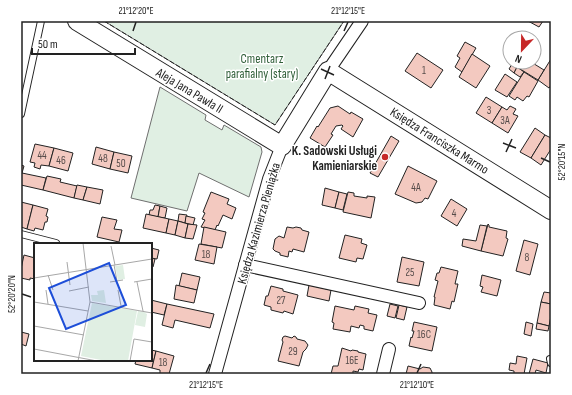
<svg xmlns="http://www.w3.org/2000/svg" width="572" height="395" font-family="'Sofia Sans Condensed',sans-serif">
<rect width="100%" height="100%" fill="#fff"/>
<!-- green -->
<g fill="#e0efe3" stroke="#6f6f6f">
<polygon points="104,21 344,21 275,125"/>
<polygon points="160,87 206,115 205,120 222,130 224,125 261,147 262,152 249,197 199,173 187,211 131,198"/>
</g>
<!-- building -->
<g fill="#f3c9c0" stroke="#222">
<polygon points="528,21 543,21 539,27"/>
<polygon points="465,42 476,48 462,72 455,67 460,58 457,56"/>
<polygon points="417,53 443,70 431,88 405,71"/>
<polygon points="472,54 490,66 476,88 459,77"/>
<polygon points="551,59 551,85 549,88 538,80"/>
<polygon points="514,62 531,62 544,70 538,80 512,64"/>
<polygon points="512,64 517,67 514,73 509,69"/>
<polygon points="517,67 524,72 520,77 514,73"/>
<polygon points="524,72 538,81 529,97 527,96 523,101 517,97 515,100 509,96"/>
<polygon points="505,74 517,82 507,97 495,90"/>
<polygon points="486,97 502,107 492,123 476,113"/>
<polygon points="338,106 350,114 351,112 363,119 353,137 341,129 343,126 342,125 336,126 331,134 333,135 325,147 310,138 317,126 318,127 330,108"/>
<polygon points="510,106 516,109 513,114 518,116 508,133 492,123 502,107 507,110"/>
<polygon points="535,128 545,135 531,158 520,152"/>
<polygon points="545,135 551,138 551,149 541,165 531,158"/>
<polygon points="391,136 399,141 378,177 370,173"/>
<polygon points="35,144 54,148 49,166 41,165 40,169 34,167 35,163 30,162"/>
<polygon points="96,147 114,152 110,169 92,164"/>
<polygon points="54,148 73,153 68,171 49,166"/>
<polygon points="114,152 132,156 128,173 110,169"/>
<polygon points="21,165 24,166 22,173 46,178 43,190 21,185"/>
<polygon points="408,166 437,181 428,199 425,198 422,202 416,203 395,194"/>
<polygon points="47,176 61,179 60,182 77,186 74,198 43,190"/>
<polygon points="77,185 87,187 83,200 74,198"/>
<polygon points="87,187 103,190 100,204 83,200"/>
<polygon points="325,188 339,192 335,208 322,205"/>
<polygon points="211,192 229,199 227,204 236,208 232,219 223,215 218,226 217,225 215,230 201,227 205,220 202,219 205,213 203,212"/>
<polygon points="339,192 347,194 343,210 335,208"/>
<polygon points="348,192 354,193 354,196 367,198 367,196 375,197 371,218 343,212"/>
<polygon points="451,199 467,209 457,226 441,216"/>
<polygon points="21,202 33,205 27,229 21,227"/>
<polygon points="33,205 48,209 46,216 48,217 47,222 45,222 43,230 35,228 34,231 27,229"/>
<polygon points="155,205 160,206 158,217 149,215 150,210 153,210"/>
<polygon points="160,206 167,208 165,218 158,217"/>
<polygon points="146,214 169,219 166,233 143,228"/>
<polygon points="179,214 187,215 185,223 178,221"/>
<polygon points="186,216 195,218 193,225 185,223"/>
<polygon points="102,217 117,220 114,229 122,230 119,242 97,237"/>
<polygon points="169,219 178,221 175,235 166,233"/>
<polygon points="178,221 188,224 185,238 175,235"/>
<polygon points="188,224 197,225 193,239 185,238"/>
<polygon points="488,224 489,225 489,227 507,231 506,238 508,239 503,256 481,251"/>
<polygon points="480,225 487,226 481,251 462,246 463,239 476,241"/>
<polygon points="204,227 226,232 222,248 201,244"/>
<polygon points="287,227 293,228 296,227 301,228 302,230 309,232 304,252 293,249 292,252 289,251 288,257 280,255 280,253 275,251 273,249 275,239 279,236 284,238"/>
<polygon points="345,235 362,239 361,243 367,245 363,259 357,258 356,262 339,258"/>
<polygon points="524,240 538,244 530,275 516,271"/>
<polygon points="199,244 217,247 214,264 195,260"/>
<polygon points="151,248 159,250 157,259 151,258"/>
<polygon points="24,255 35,258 35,279 30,278 30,280 21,278 21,269"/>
<polygon points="402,257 424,262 419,286 397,282"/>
<polygon points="151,258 155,259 153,267 151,267"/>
<polygon points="441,267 458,271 455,284 458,284 454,302 452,301 450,309 434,305 435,297 434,297 438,281 435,280 437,273 439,273"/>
<polygon points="182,273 200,277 197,290 179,286"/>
<polygon points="482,275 501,280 497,296 481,292 483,287 480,286"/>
<polygon points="176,285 197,290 194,303 174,299"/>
<polygon points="309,285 331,290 329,301 307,296"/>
<polygon points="271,286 283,289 283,291 298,295 293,314 284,311 283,313 271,310 271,307 264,305 266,296 268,296"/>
<polygon points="544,292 551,293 551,304 541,302"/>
<polygon points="151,300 167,304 164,315 151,312"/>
<polygon points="541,302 551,304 551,316 549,326 537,323"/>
<polygon points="167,304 214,314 210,328 175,320 173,328 162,325"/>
<polygon points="390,304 398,306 395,318 387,316"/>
<polygon points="399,305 407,307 404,320 396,318"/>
<polygon points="335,306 354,310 355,306 369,309 368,313 377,315 373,331 364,329 364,326 360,325 359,328 351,326 350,332 333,329 334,323 332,322"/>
<polygon points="414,322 437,327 432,351 409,346 411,337 412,338 414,331 412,331"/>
<polygon points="526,322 533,324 531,336 524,334"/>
<polygon points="537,323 549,326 548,331 536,329"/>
<polygon points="21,332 29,334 26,346 21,344"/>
<polygon points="285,336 292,338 294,336 296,337 297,339 305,341 308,345 306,349 303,352 299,366 278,361 283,342 282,340 283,337"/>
<polygon points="342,348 351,351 352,350 358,351 358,352 366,354 363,370 359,369 358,372 353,371 353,374 331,374 333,366 338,366"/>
<polygon points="151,350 156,351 152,368 135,364 136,360 151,360"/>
<polygon points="156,351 174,356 169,374 160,374 160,370 152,368"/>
<polygon points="517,356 527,358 524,374 514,374 514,371 509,370 510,363 516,364"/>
<polygon points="533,359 548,363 546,373 536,370 535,374 529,374"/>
<polygon points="408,366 420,369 423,367 430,368 432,372 432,374 406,374"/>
</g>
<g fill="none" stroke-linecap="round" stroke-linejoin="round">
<!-- lane casing -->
<g stroke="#222" stroke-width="8">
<g id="lane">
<polyline points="21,114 41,21"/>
<polyline points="21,234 56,243"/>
<polyline points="550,359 551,363"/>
</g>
</g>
<!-- street casing -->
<g stroke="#222" stroke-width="14">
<g id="street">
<polyline points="328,71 362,21"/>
<polyline points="245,265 419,303"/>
<polyline points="215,374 269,179 282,146"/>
<polyline points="383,374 389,349"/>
</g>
</g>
<!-- secondary casing -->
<g stroke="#222" stroke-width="20">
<polyline id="secondary" points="77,21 282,146 328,71 551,210"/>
</g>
<!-- lane -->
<use href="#lane" stroke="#fff" stroke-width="6"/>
<!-- street -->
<use href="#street" stroke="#fff" stroke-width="12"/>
<!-- secondary -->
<use href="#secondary" stroke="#fff" stroke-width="18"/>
<!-- fence -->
<polyline stroke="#222" stroke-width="1" stroke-dasharray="5 2" stroke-linecap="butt" points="104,21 275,125 344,21"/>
</g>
<!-- ticks -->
<path fill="none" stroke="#222" stroke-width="1.5" d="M133 31 136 22M344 31 348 22M321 69 334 75M325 79 330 66M503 143 516 148M506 152 512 139M541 158 550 162M22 294 31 297M206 373 210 364M417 373 421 364"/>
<!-- markers -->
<circle fill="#c62828" stroke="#fff" stroke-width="1.5" cx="385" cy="157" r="4"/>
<g text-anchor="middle" stroke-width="3" stroke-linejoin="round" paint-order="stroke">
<!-- number labels -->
<g font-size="11" fill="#564c4a">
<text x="424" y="74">1</text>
<text x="489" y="114">3</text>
<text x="505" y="124">3A</text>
<text x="42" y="159">44</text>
<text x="103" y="162">48</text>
<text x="61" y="164">46</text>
<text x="121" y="167">50</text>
<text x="416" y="191">4A</text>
<text x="454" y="217">4</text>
<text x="206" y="258">18</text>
<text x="527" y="261">8</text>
<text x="410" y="276">25</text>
<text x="281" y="304">27</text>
<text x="424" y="338">16C</text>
<text x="293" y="355">29</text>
<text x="352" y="364">16E</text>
<text x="163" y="366">18</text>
</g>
<!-- park labels -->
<g font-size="13" fill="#2f5e38" stroke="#fff">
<text x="262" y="63">Cmentarz<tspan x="262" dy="15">parafialny (stary)</tspan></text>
</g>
<!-- street labels -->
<g font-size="13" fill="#222" stroke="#fff">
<text transform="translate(190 90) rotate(31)" y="5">Aleja Jana Pawła II</text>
<text transform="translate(440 140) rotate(32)" y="5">Księdza Franciszka Marmo</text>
<text transform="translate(258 223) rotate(-74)" y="5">Księdza Kazimierza Pieniążka</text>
</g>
<!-- poi labels -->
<g font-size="13" font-weight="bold" fill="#222" stroke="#fff" text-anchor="end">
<text x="377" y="155">K. Sadowski Usługi<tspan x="377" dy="15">Kamieniarskie</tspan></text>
</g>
</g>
<!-- overview -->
<g transform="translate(34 243)">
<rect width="118" height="118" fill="#fff"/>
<path d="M89 22 91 36 84 37 81 23ZM70 47 72 60 58 58 57 52H64L63 48ZM58 60 103 68 94 118H72L47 113ZM104 68 115 70H111L113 71 111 84 101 82Z" fill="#e0efe3"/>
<path fill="none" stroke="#a7a7a7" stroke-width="1" d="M77 3 81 22M33 19 36 42M80 22 83 38M14 32 19 47M0 35 118 16M76 39 89 37M100 39 118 36M103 39 109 68M12 47 14 61M84 47 87 63M35 48 55 44M0 59 54 68M56 59 118 70M0 83 50 92M0 106 63 118M44 118 56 59 49 0M96 118 100 96 118 99"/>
<path fill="#1d4ed8" fill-opacity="0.15" stroke="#1d4ed8" stroke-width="2" d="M75 20 92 62 32 86 15 45Z"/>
<rect width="118" height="118" fill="none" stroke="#222" stroke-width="2"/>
</g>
<!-- border -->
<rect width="572" height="395" fill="none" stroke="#ffffff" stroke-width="44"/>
<!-- north arrow -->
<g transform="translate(522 50) rotate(202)"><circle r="19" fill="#ffffff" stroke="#a7a7a7"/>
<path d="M0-3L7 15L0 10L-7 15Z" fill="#c62828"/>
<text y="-6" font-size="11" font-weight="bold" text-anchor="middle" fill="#222222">N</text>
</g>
<!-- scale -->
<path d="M32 48v6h103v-6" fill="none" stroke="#222222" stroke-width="2"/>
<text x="38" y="48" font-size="12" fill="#222222" stroke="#ffffff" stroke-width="3" paint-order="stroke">50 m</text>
<rect x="22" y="22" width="528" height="351" fill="none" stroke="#222" stroke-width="1.5"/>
<g font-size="10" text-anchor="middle" fill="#222">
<text x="136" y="14">21°12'20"E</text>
<text x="348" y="14">21°12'15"E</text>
<text transform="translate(561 162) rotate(-90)" y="4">52°20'15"N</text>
<text transform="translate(11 294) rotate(-90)" y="4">52°20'20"N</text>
<text x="206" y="388">21°12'15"E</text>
<text x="417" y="388">21°12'10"E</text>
</g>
</svg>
